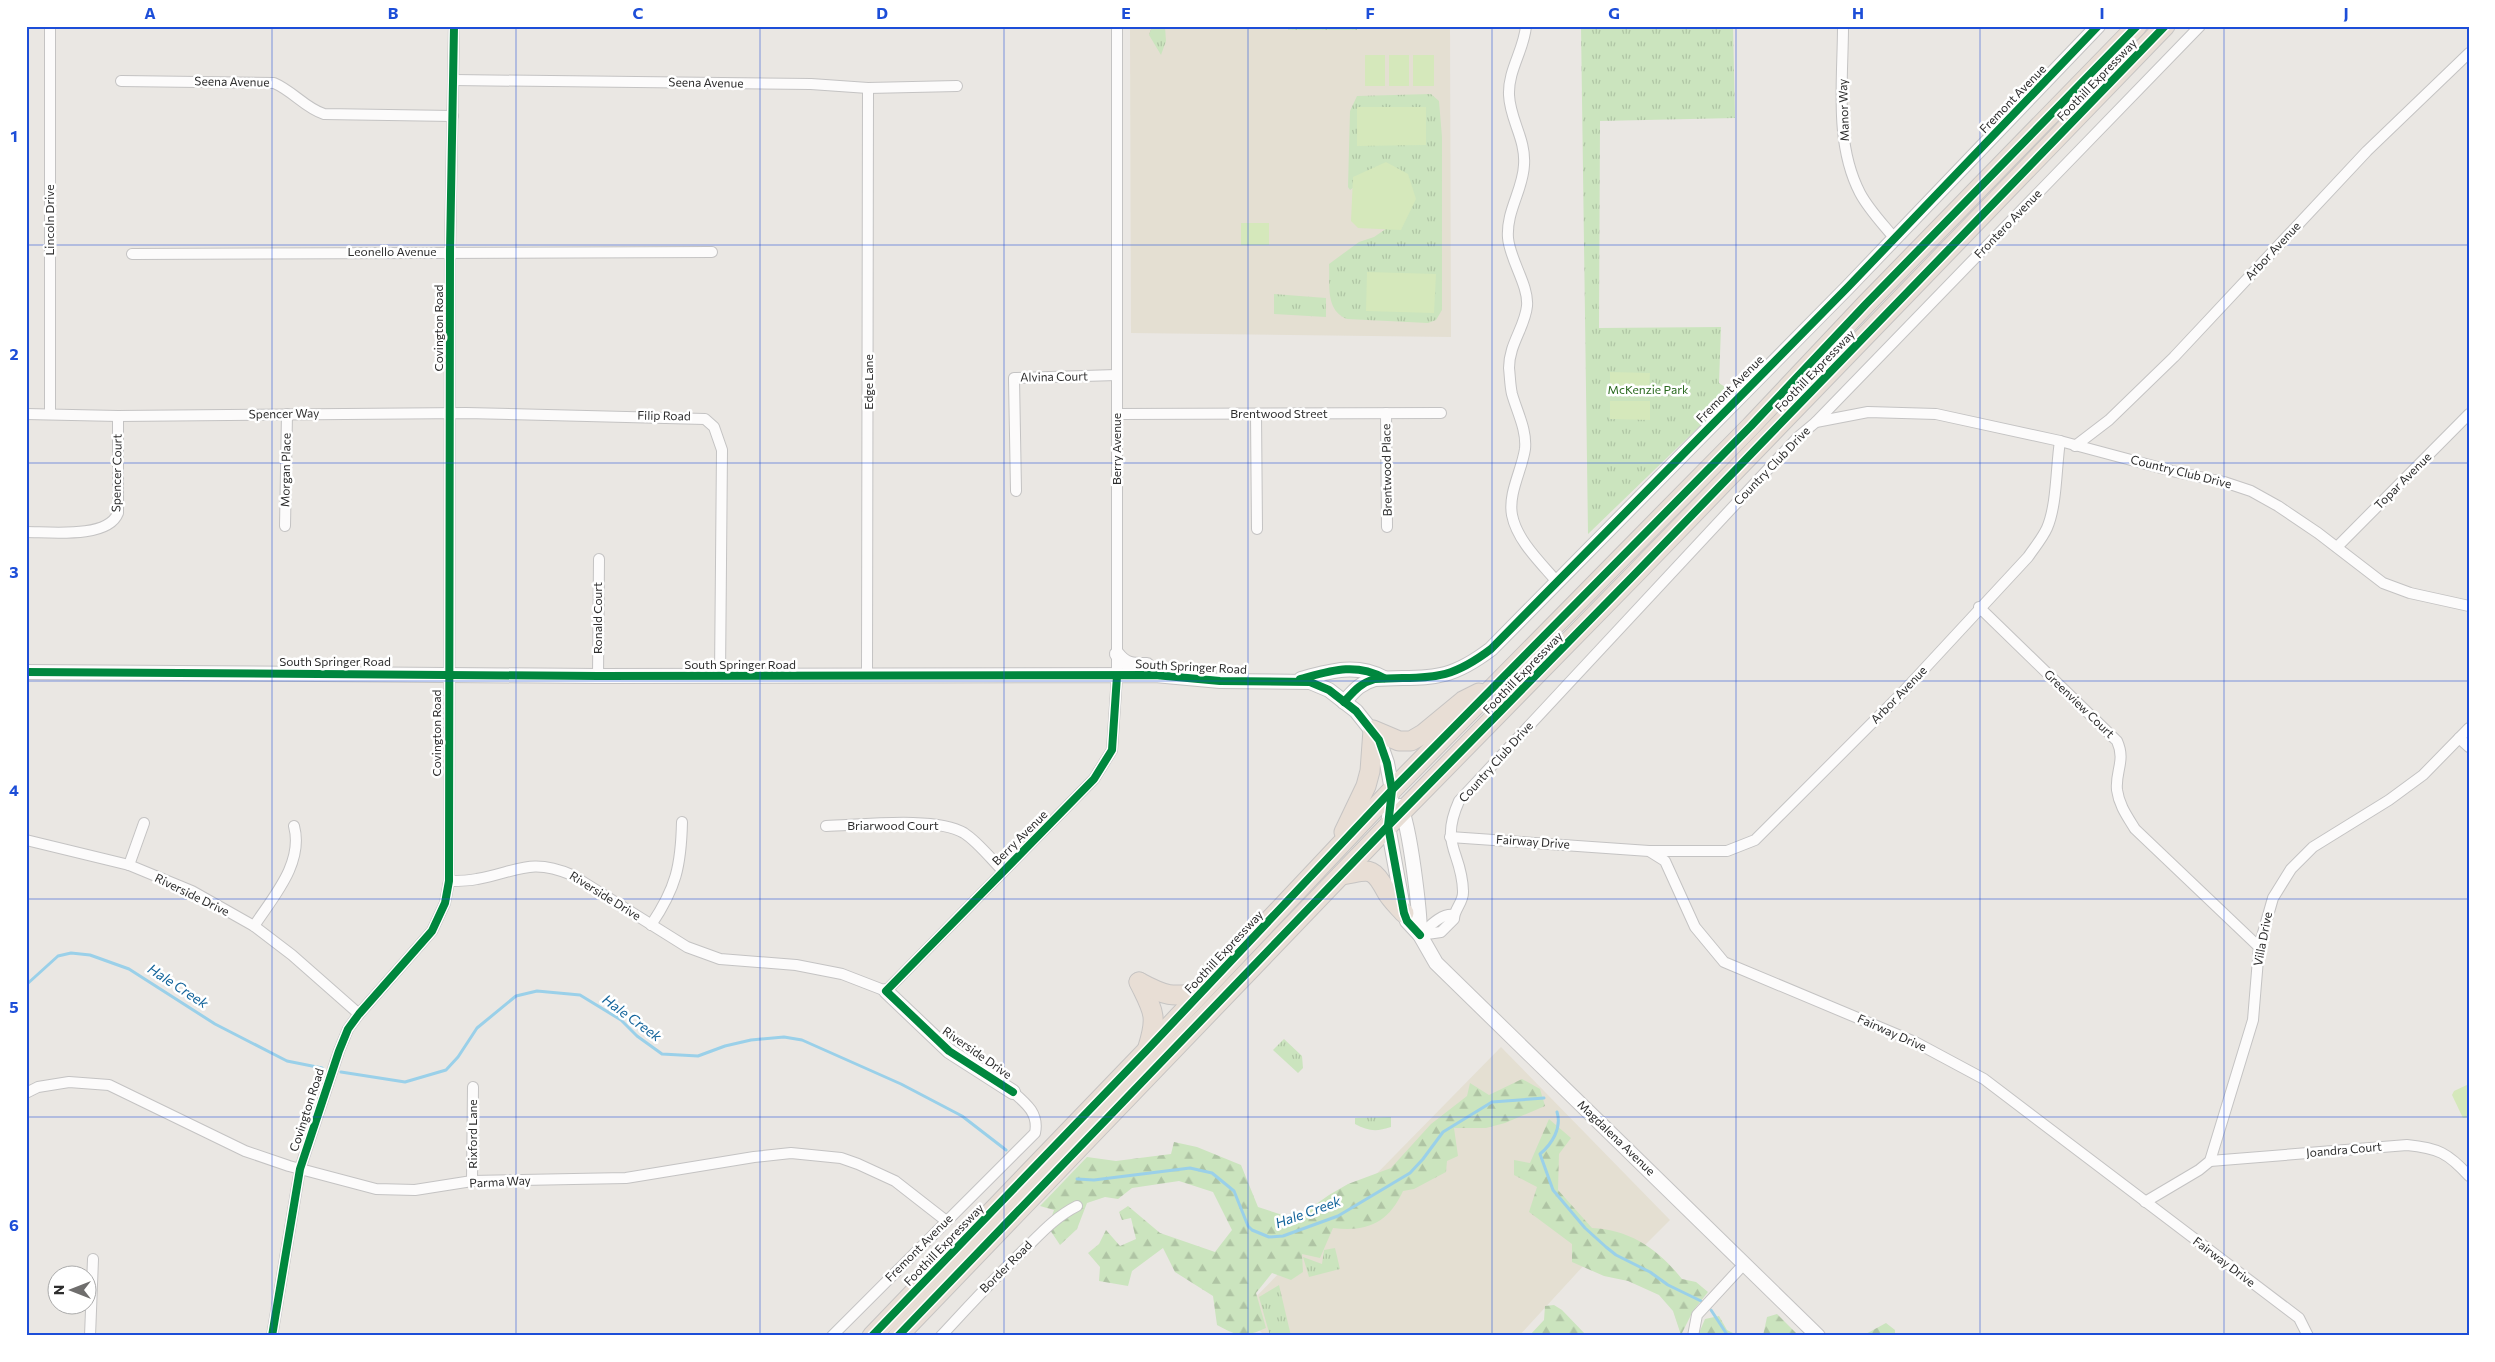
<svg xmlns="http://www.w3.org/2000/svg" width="2495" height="1362" font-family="Commissioner,sans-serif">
<defs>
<pattern id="forest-firs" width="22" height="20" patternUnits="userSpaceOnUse" patternTransform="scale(1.25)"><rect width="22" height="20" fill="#cbe4be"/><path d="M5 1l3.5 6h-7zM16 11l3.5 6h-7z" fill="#afc4a4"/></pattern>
<pattern id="park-tufts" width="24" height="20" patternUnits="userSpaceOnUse" patternTransform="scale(1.25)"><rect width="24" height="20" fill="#cbe4be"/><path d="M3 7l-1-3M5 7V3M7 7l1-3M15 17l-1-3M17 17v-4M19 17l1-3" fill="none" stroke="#afc4a4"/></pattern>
</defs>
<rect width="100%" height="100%" fill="#eae7e3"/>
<!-- education -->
<g fill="#e4dfd2">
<polygon points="1130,26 1450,26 1451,337 1131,333"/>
<polygon points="1501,1047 1670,1220 1641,1249 1608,1239 1519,1336 1265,1336 1241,1312"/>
</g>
<!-- forest -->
<g fill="url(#forest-firs)">
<path d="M1522 1079 1540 1089 1545 1106 1505 1123 1486 1128H1454L1458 1156 1447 1161 1446 1172 1414 1189 1403 1191C1388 1223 1368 1232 1333 1228L1320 1258 1302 1254 1303 1272 1291 1280 1272 1273 1256 1293 1266 1328C1243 1338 1239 1337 1217 1325L1213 1296 1175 1272 1163 1248 1132 1271 1128 1286 1099 1281 1100 1267 1088 1253 1099 1244 1106 1230 1120 1246 1136 1239 1131 1218 1122 1220 1119 1212 1128 1206 1160 1233 1215 1252 1232 1230 1213 1192 1179 1181 1132 1188 1118 1199 1105 1197 1087 1203 1077 1229 1060 1245 1048 1227 1054 1210 1040 1206 1087 1157 1116 1161 1171 1154 1174 1142 1197 1147 1241 1165 1258 1207 1295 1219 1329 1195 1348 1184 1391 1168 1431 1124 1467 1096 1470 1083 1489 1095Z"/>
<path d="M1549 1119 1571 1138 1559 1154 1558 1190 1592 1228C1631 1230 1658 1249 1682 1279L1696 1282 1708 1292 1693 1311 1681 1335 1673 1311 1659 1295 1628 1281 1604 1276 1572 1262V1244L1529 1212 1537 1187 1514 1175V1160L1530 1163Z"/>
<polygon points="1554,1305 1562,1310 1587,1336 1529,1336 1544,1320 1545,1306"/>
<polygon points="1777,1314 1799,1336 1763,1336 1767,1317"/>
<polygon points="1719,1316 1727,1330 1739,1336 1703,1336 1699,1333 1705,1319"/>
<polygon points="1886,1323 1895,1330 1895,1336 1862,1336"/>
</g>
<!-- park -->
<g fill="url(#park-tufts)">
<polygon points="1152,26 1165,27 1166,41 1161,55 1149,35"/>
<rect x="1288" y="26" width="69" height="4"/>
<polygon points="1581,26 1733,26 1735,118 1600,121 1599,328 1721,327 1719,383 1734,393 1588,534"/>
<path d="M1431 94 1439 101 1442 137V310L1436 320 1428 323 1347 319C1325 310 1330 285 1329 264L1359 242 1374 237 1399 220 1365 179 1350 190 1348 187 1350 111 1357 96Z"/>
<polygon points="1274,294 1326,298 1326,317 1274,314"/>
<polygon points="1284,1039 1302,1056 1303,1068 1298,1073 1273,1050"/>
<path d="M1391 1117V1127C1376 1132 1368 1131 1355 1124V1118Z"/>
<polygon points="1335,1248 1340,1269 1309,1277 1303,1257 1322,1264 1324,1250"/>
<polygon points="1279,1285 1291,1336 1270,1336 1259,1297"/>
</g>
<!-- pitch -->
<g fill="#d5e8bb">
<rect x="1365" y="55" width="20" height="31"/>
<rect x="1389" y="55" width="20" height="31"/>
<rect x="1413" y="55" width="21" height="31"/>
<polygon points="1357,107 1426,107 1426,145 1357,146"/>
<polygon points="1386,162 1408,174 1416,199 1401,230 1358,228 1351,221 1353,177"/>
<rect x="1241" y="223" width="28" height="22"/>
<polygon points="1367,272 1436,274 1434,313 1366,311"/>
<polygon points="1610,372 1650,373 1649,391 1610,391"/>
<polygon points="1610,401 1650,401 1650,420 1610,419"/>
<polygon points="2469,1084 2469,1117 2463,1118 2452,1095 2454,1091"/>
</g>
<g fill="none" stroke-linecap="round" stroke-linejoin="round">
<!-- stream -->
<g stroke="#9ad0e9" stroke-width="3">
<polyline points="26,985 58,956 71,953 90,955 129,969 215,1024 287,1061 322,1068"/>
<polyline points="341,1072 405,1082 446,1070 458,1057 477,1028 516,996 537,991 580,995 621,1020 637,1036 662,1054 698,1056 725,1046 751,1040 784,1037 802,1040 901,1084 962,1116 1006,1150"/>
<path d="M1557 1112C1562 1128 1552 1144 1540 1154L1553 1190 1585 1228 1606 1247 1616 1255 1650 1272 1668 1285 1701 1301"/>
<polyline points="1077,1179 1094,1180 1190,1168 1212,1173 1234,1191 1248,1226 1252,1230 1269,1237 1283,1236 1338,1216 1410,1173 1423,1159 1443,1132 1492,1102 1544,1098"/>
<polyline points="1711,1310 1728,1336"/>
<polyline points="1872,1336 1883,1336"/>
</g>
<!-- street casing -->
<g stroke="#c4c3c3" stroke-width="12">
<g id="street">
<polyline points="50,26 50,414"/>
<path d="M1526 26C1524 50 1508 70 1509 95 1510 120 1526 139 1524 165 1523 190 1506 211 1508 238 1510 260 1529 286 1527 306 1525 327 1509 344 1509 368 1510 376 1510 386 1512 394 1517 412 1527 430 1525 449 1522 470 1508 493 1512 515 1517 541 1542 564 1558 583"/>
<path d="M1843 26C1843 81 1834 143 1860 193 1869 210 1883 224 1895 239"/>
<polyline points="454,80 811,84 868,88 957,86"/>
<path d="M121 81 274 83C293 91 305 108 324 114L453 116"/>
<polyline points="132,254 712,252"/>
<polyline points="1386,413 1387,527"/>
<polyline points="26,414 118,416 466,413 705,419 714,427 722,450 720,676"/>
<polyline points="1118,414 1441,413"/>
<polyline points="1256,414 1257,529"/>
<polyline points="1816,422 2200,26"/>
<polyline points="2075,446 2109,420 2174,357 2367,151 2469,53"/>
<polyline points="1016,491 1014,378 1117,375"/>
<polyline points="285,526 287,414"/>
<path d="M26 532C49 532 108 539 118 513V416"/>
<polyline points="2337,547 2469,414"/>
<path d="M1979 607 2117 741C2126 761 2115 771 2117 790 2119 805 2127 816 2135 829L2259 947"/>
<polyline points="598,676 599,559"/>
<polyline points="867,676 868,88"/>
<polyline points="2459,738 2469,747"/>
<path d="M826 826C861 825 936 816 964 833 978 842 991 859 1003 871"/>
<polyline points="1450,837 1649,851 1665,861 1695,927 1724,962 1915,1042 1984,1079 2299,1318 2308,1336"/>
<polyline points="26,840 129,865 192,891 254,926 292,955 359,1014"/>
<path d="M1650 851H1727L1755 840 1901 694 2028 557C2034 548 2042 539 2047 528 2057 505 2056 467 2060 441"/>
<polyline points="129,865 144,823"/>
<path d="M449 881C459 881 468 881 477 879 517 872 530 857 572 875L687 947 720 959 796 965 842 974 886 991 1094 779 1112 750 1117 676V26"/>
<path d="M651 925C676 888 681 866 682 822"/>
<path d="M254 926C273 897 304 863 294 826"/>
<path d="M1420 935 1441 932 1454 919C1454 909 1464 902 1463 891 1462 851 1439 846 1459 801L1798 437 1816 422 1868 412 1936 414 2060 441 2176 472 2224 482 2251 491 2278 506 2318 533 2383 583 2410 593 2469 606"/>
<path d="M1420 935C1429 927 1441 913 1454 915"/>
<polyline points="26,1093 38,1087 69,1082 109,1085 245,1151 289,1166 376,1189 415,1190 472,1181 626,1178 754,1157 791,1153 841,1158 858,1164 895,1181 945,1220"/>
<path d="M2210 1161 2407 1145C2438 1148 2448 1153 2469 1176"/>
<polyline points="472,1181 473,1087"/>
<polyline points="2145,1202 2199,1170 2210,1161 2253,1020 2259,947 2273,898 2291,869 2313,847 2389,800 2423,775 2469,728"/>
<polyline points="90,1336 93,1259"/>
<polyline points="272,1336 300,1169 339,1051 348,1029 359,1014 432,931 445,903 449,881 450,251 454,26"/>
<path d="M832 1336 1035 1133C1039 1114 1027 1104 1013 1092"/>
<path d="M941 1336C969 1306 997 1275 1027 1247 1043 1231 1057 1216 1077 1206"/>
<polyline points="1693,1336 1697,1315 1744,1264"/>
</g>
</g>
<!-- secondary casing -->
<g stroke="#c4c3c3" stroke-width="16">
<g id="secondary">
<path d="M1117 654C1126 666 1134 665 1147 665L1155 675"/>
<polyline points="26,672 598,676 1155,675 1220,681 1310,682 1329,690 1356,711 1379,740 1387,763 1392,790 1388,826 1404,913 1407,921 1420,935 1436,963 1818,1336"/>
<path d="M1301 679C1330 671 1356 663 1384 678"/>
<path d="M1344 702C1354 691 1360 683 1375 679 1428 676 1445 684 1491 649L1848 287 2098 26"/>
<path d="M1400 806C1410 825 1420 912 1420 935"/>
<polyline points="886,991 949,1051 1013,1092"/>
</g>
</g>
<!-- highway casing -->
<g stroke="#c6c4c3" stroke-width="21">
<g id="highway">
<polyline points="1344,832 1366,786 1370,771 1373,730 1399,741 1411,741 1423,734 1463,701 1479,693"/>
<path d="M1341 875C1368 871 1372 864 1386 891 1390 899 1398 906 1404 913"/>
<path d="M1139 982C1153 1011 1158 1015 1148 1047"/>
<path d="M1139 982C1165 996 1172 998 1201 992"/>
<polyline points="872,1336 1148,1049 1392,790 1751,426 1866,304 2137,26"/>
<polyline points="898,1336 1388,826 1634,575 2165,26"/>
</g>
</g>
<!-- street -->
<use href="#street" stroke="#fcfbfb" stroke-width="10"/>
<!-- secondary -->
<use href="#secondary" stroke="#fcfbfb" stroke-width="14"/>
<!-- highway -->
<use href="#highway" stroke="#e8ded5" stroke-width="19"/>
<!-- cycleway casing -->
<g stroke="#fff" stroke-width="11">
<g id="cycleway">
<polyline points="26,672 598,676 1155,675 1220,681 1310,682 1329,690 1356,711 1379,740 1387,763 1392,790 1388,826 1404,913 1407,921 1420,935"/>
<path d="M1300 679C1330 671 1355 662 1384 678"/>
<path d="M1344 702C1354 691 1360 683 1375 679 1428 676 1445 684 1491 649L1848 287 2098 26"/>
<polyline points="1013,1092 949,1051 886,991 1094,779 1112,750 1117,676"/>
<polyline points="272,1336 300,1169 339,1051 348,1029 359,1014 432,931 445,903 449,881 450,251 454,26"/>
<polyline points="872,1336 1148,1049 1392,790 1751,426 1866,304 2137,26"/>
<polyline points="898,1336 1388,826 1634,575 2165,26"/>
</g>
</g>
<!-- cycleway -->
<use href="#cycleway" stroke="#00873e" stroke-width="8"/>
</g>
<!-- grid -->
<path fill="none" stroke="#1d4ed8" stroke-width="1" stroke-opacity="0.55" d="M272 26V1336M516 26V1336M760 26V1336M1004 26V1336M1248 26V1336M1492 26V1336M1736 26V1336M1980 26V1336M2224 26V1336M26 245H2469M26 463H2469M26 681H2469M26 899H2469M26 1117H2469"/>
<g text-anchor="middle" stroke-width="5" stroke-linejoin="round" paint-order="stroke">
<!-- street labels -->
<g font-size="12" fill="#2d2d2d" stroke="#fff">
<text transform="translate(2097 80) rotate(-46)" y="4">Foothill Expressway</text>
<text transform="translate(232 82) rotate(1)" y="4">Seena Avenue</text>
<text transform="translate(706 83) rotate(1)" y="4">Seena Avenue</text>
<text transform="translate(2013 99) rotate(-46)" y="4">Fremont Avenue</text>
<text transform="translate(1844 110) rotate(-92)" y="4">Manor Way</text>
<text transform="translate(50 220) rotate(-90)" y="4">Lincoln Drive</text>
<text transform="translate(2008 224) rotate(-46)" y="4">Frontero Avenue</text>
<text transform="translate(2273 251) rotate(-47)" y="4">Arbor Avenue</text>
<text x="392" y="256">Leonello Avenue</text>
<text transform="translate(439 328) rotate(-90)" y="4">Covington Road</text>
<text transform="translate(1815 371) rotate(-46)" y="4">Foothill Expressway</text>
<text transform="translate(1054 377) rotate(-1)" y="4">Alvina Court</text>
<text transform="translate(869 382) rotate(-90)" y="4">Edge Lane</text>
<text transform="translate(1730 389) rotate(-45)" y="4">Fremont Avenue</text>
<text transform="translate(284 414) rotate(-1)" y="4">Spencer Way</text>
<text x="1279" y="418">Brentwood Street</text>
<text transform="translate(664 416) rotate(1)" y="4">Filip Road</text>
<text transform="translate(1117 449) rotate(-90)" y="4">Berry Avenue</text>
<text transform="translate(1772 466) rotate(-46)" y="4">Country Club Drive</text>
<text transform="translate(286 470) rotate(-89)" y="4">Morgan Place</text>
<text transform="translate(1387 470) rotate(-91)" y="4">Brentwood Place</text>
<text transform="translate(2181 472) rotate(14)" y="4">Country Club Drive</text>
<text transform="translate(117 473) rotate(-89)" y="4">Spencer Court</text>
<text transform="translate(2403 481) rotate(-45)" y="4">Topar Avenue</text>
<text transform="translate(598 618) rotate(-90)" y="4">Ronald Court</text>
<text x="335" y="666">South Springer Road</text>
<text x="740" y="669">South Springer Road</text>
<text transform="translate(1191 667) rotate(3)" y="4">South Springer Road</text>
<text transform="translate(1523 673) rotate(-46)" y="4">Foothill Expressway</text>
<text transform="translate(1899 695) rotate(-46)" y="4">Arbor Avenue</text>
<text transform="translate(2079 704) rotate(44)" y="4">Greenview Court</text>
<text transform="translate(437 733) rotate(-90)" y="4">Covington Road</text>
<text transform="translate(1496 762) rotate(-48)" y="4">Country Club Drive</text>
<text x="893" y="830">Briarwood Court</text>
<text transform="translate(1020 838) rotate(-45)" y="4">Berry Avenue</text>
<text transform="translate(1533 842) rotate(4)" y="4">Fairway Drive</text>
<text transform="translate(192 895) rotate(26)" y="4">Riverside Drive</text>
<text transform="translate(605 896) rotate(32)" y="4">Riverside Drive</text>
<text transform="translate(2263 939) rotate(-79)" y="4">Villa Drive</text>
<text transform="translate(1224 952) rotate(-47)" y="4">Foothill Expressway</text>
<text transform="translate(1892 1033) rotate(24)" y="4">Fairway Drive</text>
<text transform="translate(977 1053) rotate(35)" y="4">Riverside Drive</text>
<text transform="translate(307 1110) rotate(-72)" y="4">Covington Road</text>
<text transform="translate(473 1134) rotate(-90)" y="4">Rixford Lane</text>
<text transform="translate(1616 1138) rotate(44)" y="4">Magdalena Avenue</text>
<text transform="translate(2344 1150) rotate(-5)" y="4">Joandra Court</text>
<text transform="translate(500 1182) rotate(-3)" y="4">Parma Way</text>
<text transform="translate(944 1245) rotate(-46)" y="4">Foothill Expressway</text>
<text transform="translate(919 1248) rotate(-45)" y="4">Fremont Avenue</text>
<text transform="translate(2224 1262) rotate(37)" y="4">Fairway Drive</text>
<text transform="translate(1006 1267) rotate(-45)" y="4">Border Road</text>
</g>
<!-- park labels -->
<g font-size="12" fill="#29691e" stroke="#fff">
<text x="1648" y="394">McKenzie Park</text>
</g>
<!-- water labels -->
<g font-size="14" font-style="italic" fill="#13649b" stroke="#fff">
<text transform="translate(178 986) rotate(33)" y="5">Hale Creek</text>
<text transform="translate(632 1018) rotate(36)" y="5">Hale Creek</text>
<text transform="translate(1308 1212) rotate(-20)" y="5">Hale Creek</text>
</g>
</g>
<!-- border -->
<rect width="2495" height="1362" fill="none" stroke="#ffffff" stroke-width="55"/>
<!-- north arrow -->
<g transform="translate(72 1290) rotate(270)"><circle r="24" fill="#ffffff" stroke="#ababab"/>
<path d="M0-4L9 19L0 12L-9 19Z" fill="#6f6e6d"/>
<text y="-8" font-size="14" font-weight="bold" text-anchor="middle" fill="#2d2d2d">N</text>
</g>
<rect x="28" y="28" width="2440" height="1306" fill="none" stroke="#1d4ed8" stroke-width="2"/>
<g font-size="16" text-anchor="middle" font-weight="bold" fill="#1d4ed8">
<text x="150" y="19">A</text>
<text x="393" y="19">B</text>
<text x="638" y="19">C</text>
<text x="882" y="19">D</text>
<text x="1126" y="19">E</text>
<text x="1370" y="19">F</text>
<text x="1614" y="19">G</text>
<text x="1858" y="19">H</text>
<text x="2102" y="19">I</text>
<text x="2346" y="19">J</text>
<text x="14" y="142">1</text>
<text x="14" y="360">2</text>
<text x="14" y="578">3</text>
<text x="14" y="796">4</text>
<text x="14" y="1013">5</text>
<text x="14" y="1231">6</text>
</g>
</svg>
